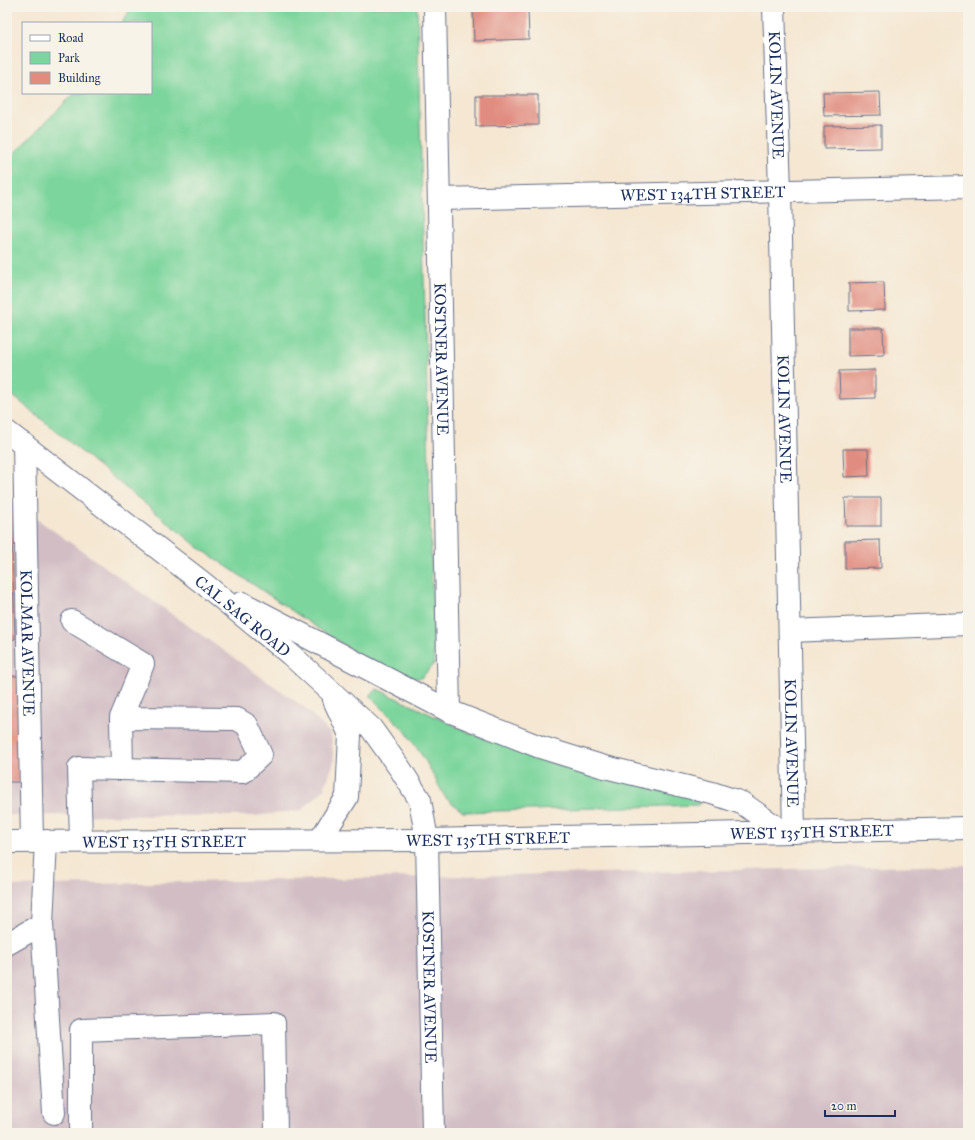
<svg xmlns="http://www.w3.org/2000/svg" width="975" height="1140" font-family="'IM FELL Great Primer',serif">
<rect width="100%" height="100%" fill="#f7f3e8"/>
<filter id="ink" filterUnits="userSpaceOnUse"><feTurbulence type="fractalNoise" baseFrequency=".025" numOctaves="2"/><feDisplacementMap in="SourceGraphic" scale="8" xChannelSelector="R" yChannelSelector="G"/><feConvolveMatrix kernelMatrix="1 2 1 2 8 2 1 2 1" color-interpolation-filters="sRGB"/></filter>
<filter id="wash" filterUnits="userSpaceOnUse"><feTurbulence type="fractalNoise" baseFrequency=".012" numOctaves="4" result="noise"/><feDisplacementMap in="SourceGraphic" scale="16" xChannelSelector="R" yChannelSelector="G"/><feGaussianBlur stdDeviation="0.9" result="paint"/><feColorMatrix in="noise" values="0 0 0 0 0 0 0 0 0 0 0 0 0 0 0 0 0 1.4 0 .05"/><feComposite in="paint" operator="in"/></filter>
<g filter="url(#wash)">
<rect width="100%" height="100%" fill="#f5e7d2"/>
<!-- industrial -->
<g fill="#d2bdc5">
<polygon points="7,498 305,708 331,734 334,762 324,789 302,810 255,816 7,815"/>
<polygon points="968,865 968,1133 7,1133 7,886"/>
</g>
<!-- green -->
<g fill="#7bd59c" stroke="#4b827d">
<polygon points="132,7 417,7 434,664 421,678 406,678 361,656 316,627 198,547 7,391 7,160 75,93 151,93 151,23 122,23"/>
<polygon points="377,689 468,732 544,760 615,779 698,796 699,805 463,812 445,797 425,760 406,732 370,696"/>
</g>
<g id="blocks">
<!-- building -->
<g fill="#e18c80">
<polygon points="528,8 529,39 474,41 473,10"/>
<polygon points="880,92 881,115 824,116 823,93"/>
<polygon points="476,95 538,95 538,125 476,126"/>
<polygon points="881,125 881,148 824,149 824,126"/>
<polygon points="884,282 885,310 849,311 849,283"/>
<polygon points="848,328 883,328 884,355 848,356"/>
<polygon points="875,370 875,398 840,399 839,371"/>
<polygon points="843,449 868,449 869,476 844,477"/>
<polygon points="845,498 881,498 881,526 846,526"/>
<polygon points="7,512 11,512 15,639 7,640"/>
<polygon points="880,540 881,568 845,569 845,541"/>
<polygon points="7,676 18,676 20,782 7,782"/>
</g>
</g>
</g>
<g filter="url(#ink)">
<use href="#blocks" fill-opacity="0" stroke="#676f87" stroke-width="1"/>
<g fill="none" stroke-linecap="round" stroke-linejoin="round">
<!-- minor casing -->
<g stroke="#676f87" stroke-width="24">
<g id="minor">
<path id="s1" d="M435 7 449 711"/>
<path id="s2" d="M774 7 780 191 794 832"/>
<path id="s3" d="M439 199 968 187"/>
<path id="s4" d="M7 432 203 583 291 655 371 728 401 770 420 800 427 840 433 1133"/>
<path id="s5" d="M24 444 32 841"/>
<polyline points="242,603 449,711 540,747 601,766 712,793 742,803 783,832"/>
<polyline points="72,621 143,664 121,718 237,719 247,725 261,755 243,772 79,768 81,841"/>
<polyline points="790,631 968,624"/>
<polyline points="121,718 122,769"/>
<polyline points="320,840 347,797 350,735 334,700"/>
<polyline points="46,841 42,924 54,1113"/>
<path id="s6" d="M7 842 427 840 968 828"/>
<polyline points="7,944 42,924"/>
<polyline points="81,1133 81,1030 274,1023 276,1133"/>
</g>
</g>
<!-- minor -->
<use href="#minor" stroke="#fff" stroke-width="22"/>
</g>
</g>
<g text-anchor="middle" stroke-width="3" stroke-linejoin="round" paint-order="stroke">
<!-- street labels -->
<g font-size="16" fill="#1b2f5e" stroke="#f7f3e8">
<text dy="6" stroke="none"><textPath href="#s2" startOffset="88">KOLIN AVENUE</textPath></text>
<text dy="6" stroke="none"><textPath href="#s3" startOffset="264">WEST 134TH STREET</textPath></text>
<text dy="6" stroke="none"><textPath href="#s1" startOffset="352">KOSTNER AVENUE</textPath></text>
<text dy="6" stroke="none"><textPath href="#s2" startOffset="412">KOLIN AVENUE</textPath></text>
<text dy="6" stroke="none"><textPath href="#s4" startOffset="299">CAL SAG ROAD</textPath></text>
<text dy="6" stroke="none"><textPath href="#s5" startOffset="199">KOLMAR AVENUE</textPath></text>
<text dy="6" stroke="none"><textPath href="#s2" startOffset="736">KOLIN AVENUE</textPath></text>
<text dy="6" stroke="none"><textPath href="#s6" startOffset="805">WEST 135TH STREET</textPath></text>
<text dy="6" stroke="none"><textPath href="#s6" startOffset="481">WEST 135TH STREET</textPath></text>
<text dy="6" stroke="none"><textPath href="#s6" startOffset="157">WEST 135TH STREET</textPath></text>
<text dy="6" stroke="none"><textPath href="#s4" startOffset="744">KOSTNER AVENUE</textPath></text>
</g>
</g>
<!-- margin -->
<rect width="975" height="1140" fill="none" stroke="#f7f3e8" stroke-width="24"/>
<!-- legend -->
<rect x="22" y="22" width="130" height="72" fill="#f7f3e8" stroke="#9fa5b1"/>
<rect x="30" y="35" width="20" height="6" fill="#ffffff" stroke="#9fa5b1"/>
<text x="58" y="42" font-size="12" fill="#1b2f5e">Road</text>
<rect x="30" y="52" width="20" height="12" fill="#7bd59c" stroke="#9fa5b1"/>
<text x="58" y="62" font-size="12" fill="#1b2f5e">Park</text>
<rect x="30" y="72" width="20" height="12" fill="#e18c80" stroke="#9fa5b1"/>
<text x="58" y="82" font-size="12" fill="#1b2f5e">Building</text>
<!-- scale -->
<path d="M825 1110v6h70v-6" fill="none" stroke="#1b2f5e" stroke-width="2"/>
<text x="831" y="1110" font-size="12" fill="#1b2f5e" stroke="#f7f3e8" stroke-width="3" paint-order="stroke">20 m</text>
</svg>
